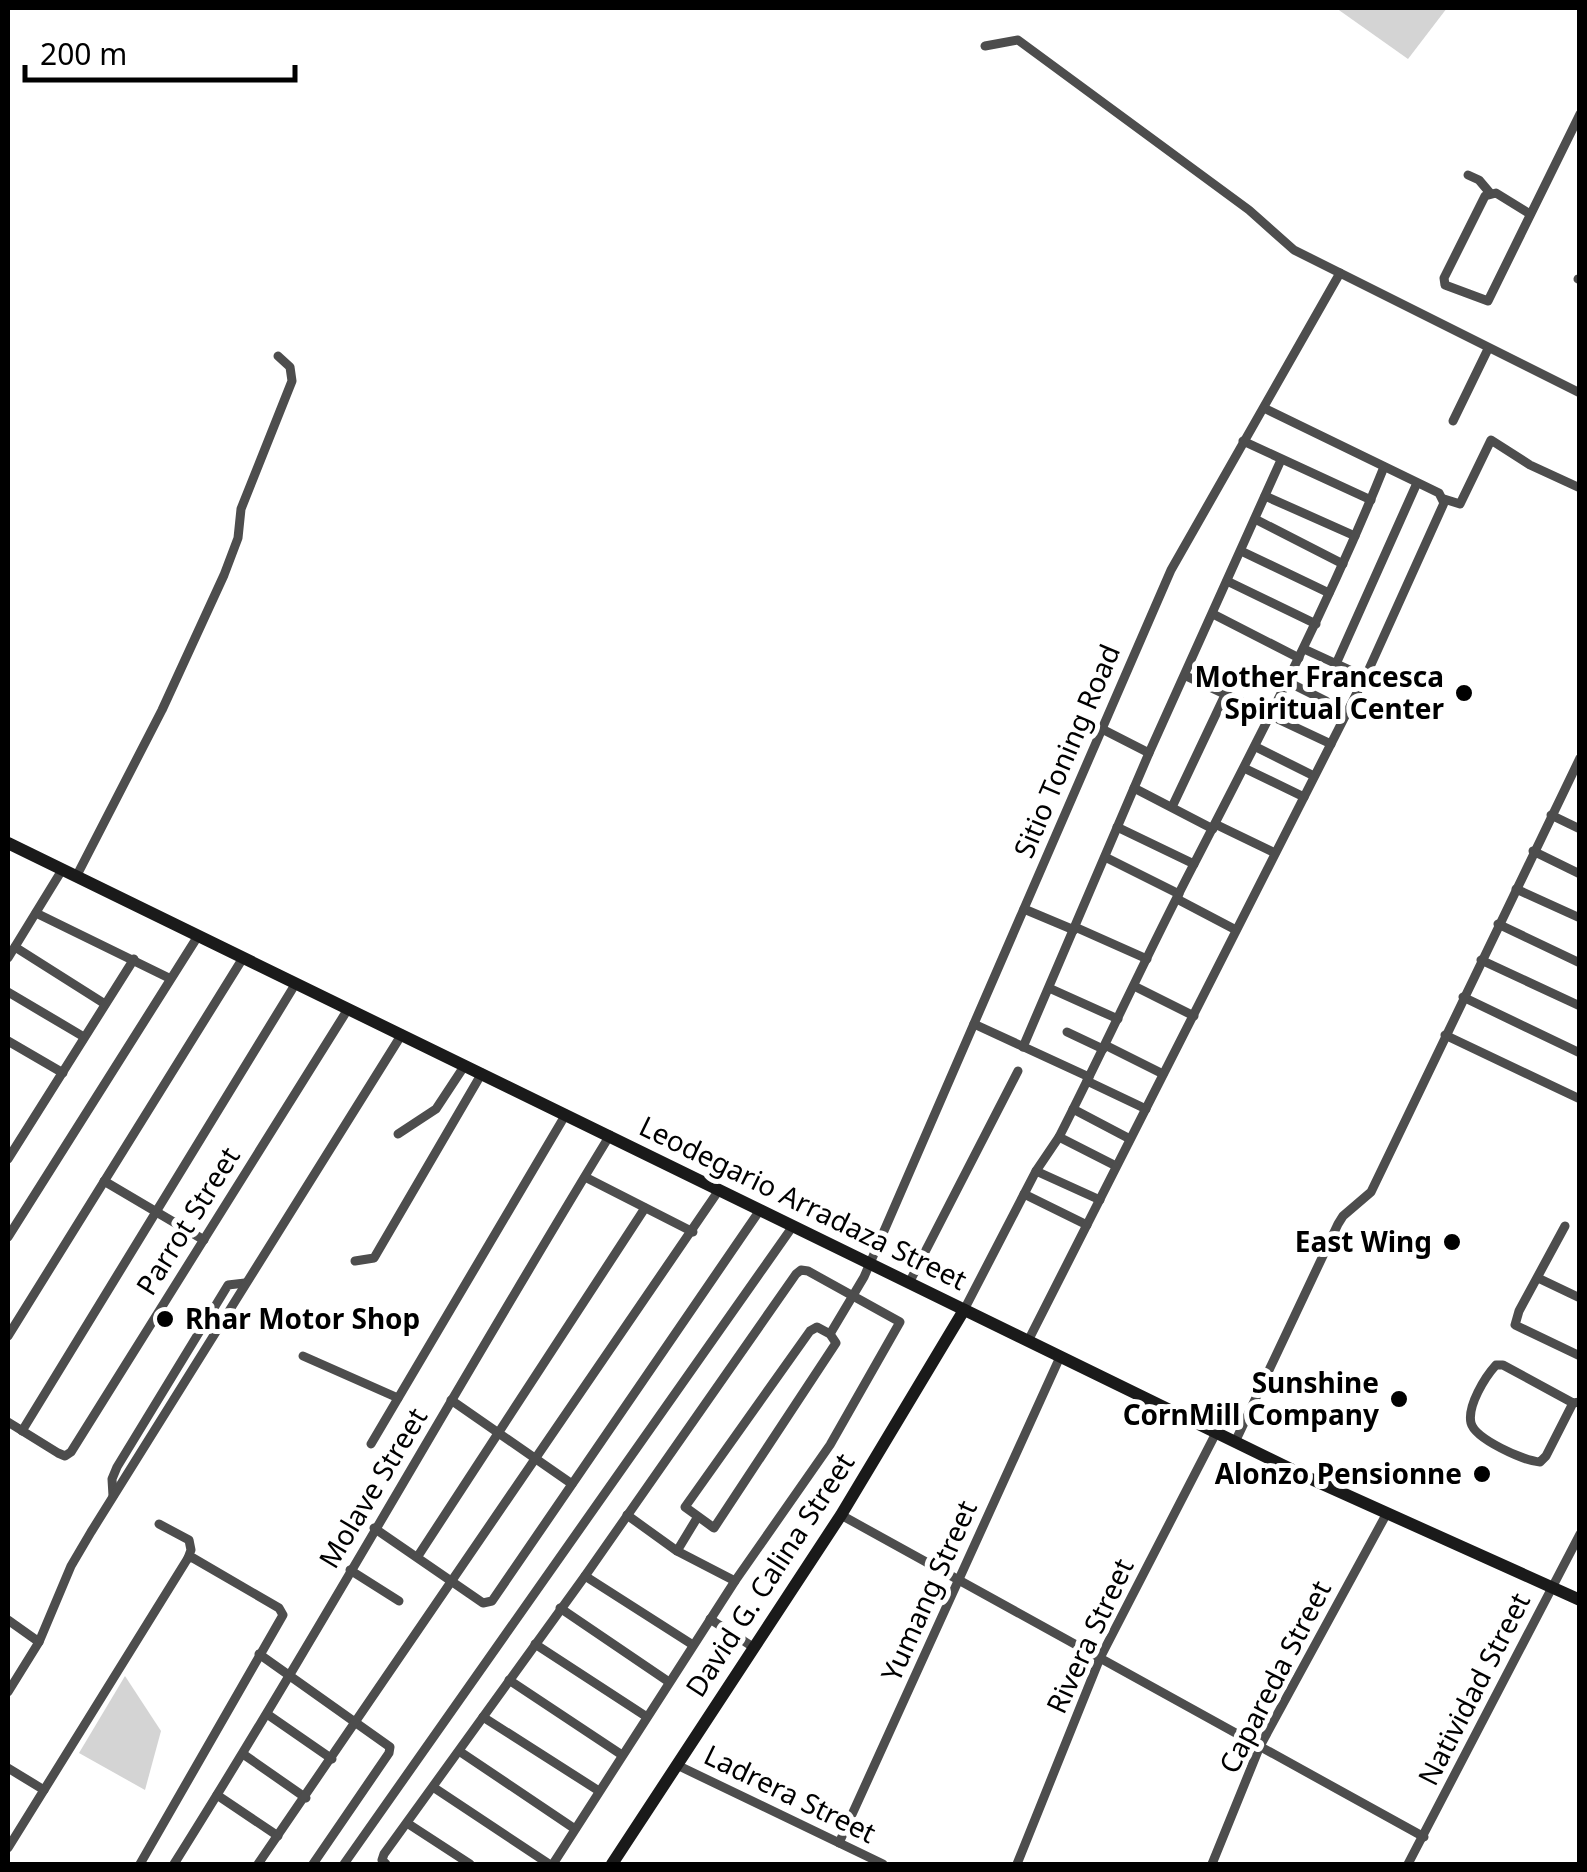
<svg xmlns="http://www.w3.org/2000/svg" width="1587" height="1872" font-family="'Noto Sans',sans-serif">
<rect width="100%" height="100%" fill="#fff"/>
<!-- green -->
<g fill="#d4d4d4">
<polygon points="1336,8 1447,8 1408,59"/>
<polygon points="125,1676 161,1731 145,1790 79,1753"/>
</g>
<g fill="none" stroke-linecap="round" stroke-linejoin="round">
<!-- street -->
<g stroke="#4d4d4d" stroke-width="9">
<polyline points="985,46 1018,40 1249,210 1294,250 1580,393"/>
<polyline points="1468,175 1479,180 1490,193"/>
<polyline points="1530,214 1496,193 1485,196 1444,278 1445,285 1488,301 1580,114"/>
<polyline points="1578,279 1580,280"/>
<polyline points="1453,421 1488,349"/>
<polyline points="1243,441 1371,500"/>
<polyline points="1265,496 1355,536"/>
<polyline points="1444,499 1460,504 1491,440 1530,465 1580,488"/>
<polyline points="1255,519 1343,564"/>
<polyline points="1241,551 1329,593"/>
<polyline points="1227,581 1316,624"/>
<polyline points="1213,614 1299,658"/>
<polyline points="1304,649 1365,677"/>
<polyline points="1336,664 1417,483"/>
<polyline points="1186,676 1331,744"/>
<polyline points="1288,682 1326,701"/>
<polyline points="1102,729 1149,753"/>
<polyline points="1256,747 1314,776"/>
<polyline points="1246,769 1304,797"/>
<polyline points="1134,788 1213,829"/>
<polyline points="1172,807 1226,693"/>
<polyline points="1551,815 1580,829"/>
<polyline points="1215,824 1275,853"/>
<polyline points="1117,827 1194,864"/>
<polyline points="1533,851 1580,874"/>
<polyline points="1105,857 1179,894"/>
<polyline points="76,877 162,710 224,575 238,538 241,509 292,381 290,367 278,356"/>
<polyline points="1516,889 1580,918"/>
<polyline points="1177,899 1236,930"/>
<polyline points="1024,909 1074,930"/>
<polyline points="36,913 169,978"/>
<polyline points="1498,924 1580,963"/>
<polyline points="1075,927 1147,959"/>
<polyline points="15,947 105,1004"/>
<polyline points="8,958 62,870"/>
<polyline points="1481,960 1580,1006"/>
<polyline points="1134,986 1194,1016"/>
<polyline points="1049,988 1118,1019"/>
<polyline points="8,992 84,1037"/>
<polyline points="1463,997 1580,1053"/>
<polyline points="974,1024 1089,1077"/>
<polyline points="1067,1032 1103,1049"/>
<polyline points="1445,1035 1580,1099"/>
<polyline points="8,1041 63,1073"/>
<polyline points="1105,1045 1163,1074"/>
<polyline points="1023,1047 1149,753 1281,460"/>
<polyline points="1087,1081 1146,1109"/>
<polyline points="1073,1109 1130,1139"/>
<polyline points="398,1134 436,1109 465,1065"/>
<polyline points="1059,1137 1116,1166"/>
<polyline points="8,1159 134,959"/>
<polyline points="1036,1171 1100,1200"/>
<polyline points="585,1177 693,1232"/>
<polyline points="104,1181 204,1240"/>
<polyline points="1024,1194 1087,1225"/>
<polyline points="1565,1226 1519,1311 1515,1325 1580,1356"/>
<polyline points="8,1237 198,936"/>
<polyline points="355,1261 374,1258 482,1073"/>
<polyline points="1538,1278 1580,1298"/>
<polyline points="909,1283 1018,1071"/>
<path d="M964 1310 1036 1171 1059 1137C1105 1047 1147 954 1194 864 1261 734 1329 604 1384 467"/>
<polygon points="817,1327 830,1334 836,1343 714,1528 685,1507 810,1331"/>
<polyline points="830,1334 864,1277 1171,570 1340,273"/>
<polyline points="8,1336 243,958"/>
<polyline points="1028,1341 1369,669 1444,503 1439,493 1264,408"/>
<polyline points="303,1356 398,1398"/>
<polyline points="451,1400 572,1484"/>
<path d="M1573 1403 1546 1456 1540 1462C1524 1461 1475 1439 1471 1423 1467 1406 1485 1377 1496 1365H1503L1573 1403 1580 1402"/>
<polyline points="8,1422 58,1453 65,1456 71,1452 348,1009"/>
<polyline points="22,1431 296,983"/>
<polyline points="1235,1442 1338,1224 1343,1216 1371,1192 1580,758"/>
<polyline points="371,1444 566,1114"/>
<polyline points="113,1496 112,1479 117,1467 228,1285 245,1283"/>
<polyline points="627,1515 677,1551 735,1581"/>
<polyline points="841,1515 1424,1837"/>
<polyline points="159,1524 189,1540 191,1550 188,1558"/>
<polyline points="374,1528 483,1603 492,1601 760,1210"/>
<polyline points="677,1551 697,1518"/>
<polyline points="418,1556 645,1208"/>
<polyline points="350,1570 399,1601"/>
<polyline points="585,1576 693,1645"/>
<polyline points="560,1608 669,1682"/>
<polyline points="710,1619 753,1647"/>
<polyline points="8,1620 39,1642"/>
<polyline points="535,1644 647,1717"/>
<polyline points="259,1654 390,1747 389,1753 313,1864"/>
<polyline points="509,1680 622,1755"/>
<polyline points="8,1692 39,1642 71,1566 91,1532 402,1034"/>
<polyline points="267,1714 332,1759"/>
<polyline points="483,1717 599,1791"/>
<polyline points="459,1751 575,1829"/>
<polyline points="243,1754 306,1798"/>
<polyline points="677,1765 883,1864"/>
<polyline points="8,1768 44,1790"/>
<polyline points="433,1787 549,1864"/>
<polyline points="217,1795 278,1836"/>
<polyline points="407,1823 470,1864"/>
<polyline points="839,1843 1060,1357"/>
<polyline points="8,1848 188,1558 193,1558 279,1608 283,1615 140,1864"/>
<path d="M174 1864C324 1625 462 1377 610 1135"/>
<polyline points="258,1864 719,1190"/>
<polyline points="344,1864 793,1226"/>
<polyline points="386,1864 382,1860 384,1854 585,1576 796,1274 801,1270 808,1271 900,1322 830,1445 735,1581 553,1864"/>
<polyline points="1017,1864 1100,1658 1216,1433"/>
<polyline points="1212,1864 1260,1746 1387,1513"/>
<polyline points="1408,1864 1580,1534"/>
</g>
<!-- secondary -->
<g stroke="#1a1a1a" stroke-width="12">
<polyline points="8,843 1309,1478 1580,1600"/>
<polyline points="612,1864 841,1515 964,1310"/>
</g>
</g>
<!-- markers -->
<g fill="#000" stroke="#fff" stroke-width="4">
<circle cx="1464" cy="693" r="10"/>
<circle cx="1452" cy="1242" r="10"/>
<circle cx="165" cy="1319" r="10"/>
<circle cx="1399" cy="1399" r="10"/>
<circle cx="1482" cy="1474" r="10"/>
</g>
<g text-anchor="middle" stroke-width="10" stroke-linejoin="round" paint-order="stroke">
<!-- poi labels -->
<g font-size="28" font-weight="bold" fill="#000" stroke="#fff" text-anchor="end">
<text x="1444" y="687">Mother Francesca<tspan x="1444" dy="32">Spiritual Center</tspan></text>
<text x="1432" y="1252">East Wing</text>
<text x="185" y="1329" text-anchor="start">Rhar Motor Shop</text>
<text x="1379" y="1393">Sunshine<tspan x="1379" dy="32">CornMill Company</tspan></text>
<text x="1462" y="1484">Alonzo Pensionne</text>
</g>
<!-- street labels -->
<g font-size="28" fill="#000" stroke="#fff">
<text transform="translate(1067 751) rotate(-67)" y="10">Sitio Toning Road</text>
<text transform="translate(803 1203) rotate(26)" y="10">Leodegario Arradaza Street</text>
<text transform="translate(188 1221) rotate(-58)" y="10">Parrot Street</text>
<text transform="translate(373 1488) rotate(-59)" y="10">Molave Street</text>
<text transform="translate(770 1575) rotate(-57)" y="10">David G. Calina Street</text>
<text transform="translate(929 1591) rotate(-66)" y="10">Yumang Street</text>
<text transform="translate(1090 1636) rotate(-65)" y="10">Rivera Street</text>
<text transform="translate(1275 1677) rotate(-63)" y="10">Capareda Street</text>
<text transform="translate(1474 1689) rotate(-63)" y="10">Natividad Street</text>
<text transform="translate(790 1794) rotate(26)" y="10">Ladrera Street</text>
</g>
</g>
<!-- border -->
<rect width="1587" height="1872" fill="none" stroke="#000000" stroke-width="20"/>
<!-- scale -->
<path d="M25 65v15h270v-15" fill="none" stroke="#000000" stroke-width="5"/>
<text x="40" y="65" font-size="30" fill="#000000" stroke="#ffffff" stroke-width="8" paint-order="stroke">200 m</text>
</svg>
